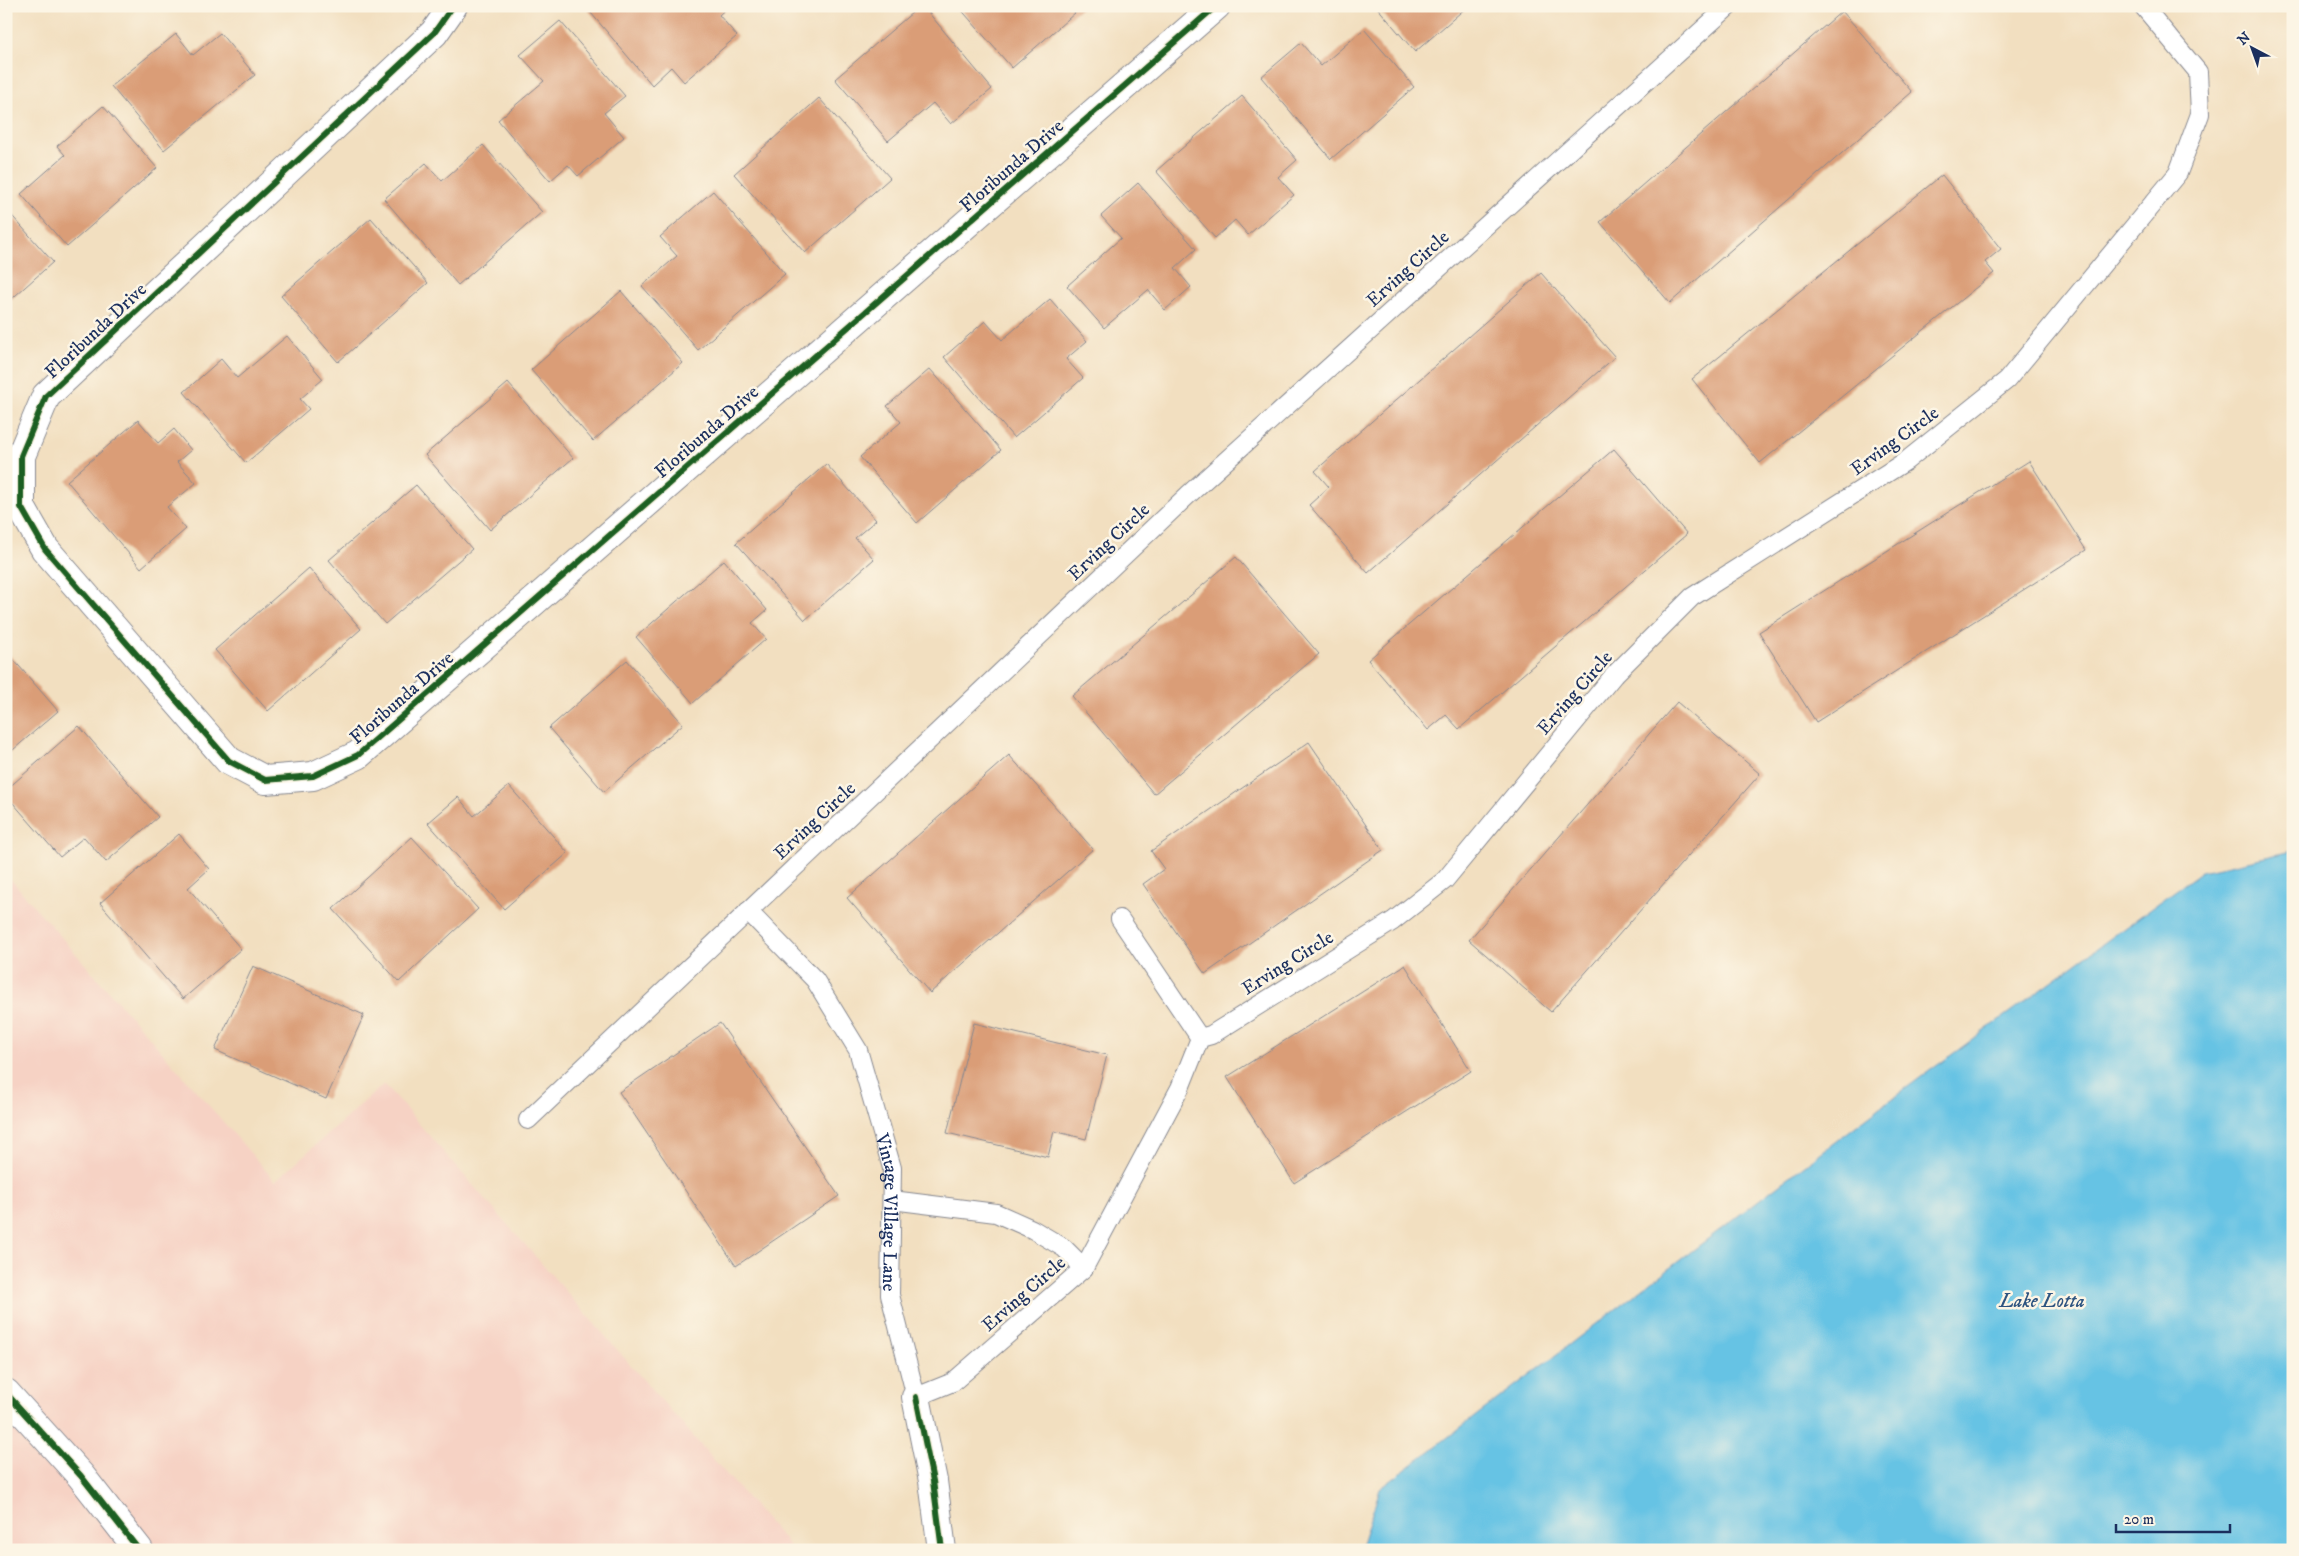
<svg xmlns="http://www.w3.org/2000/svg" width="2299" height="1556" font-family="'IM FELL DW Pica',serif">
<rect width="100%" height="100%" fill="#fcf5e5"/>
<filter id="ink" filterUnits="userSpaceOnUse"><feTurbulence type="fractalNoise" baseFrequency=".02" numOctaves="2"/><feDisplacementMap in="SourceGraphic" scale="10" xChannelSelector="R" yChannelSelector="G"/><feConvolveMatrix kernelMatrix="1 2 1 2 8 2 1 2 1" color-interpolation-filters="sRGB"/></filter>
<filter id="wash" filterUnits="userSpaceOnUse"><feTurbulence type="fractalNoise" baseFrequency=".0096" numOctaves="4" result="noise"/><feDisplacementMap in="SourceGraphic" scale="20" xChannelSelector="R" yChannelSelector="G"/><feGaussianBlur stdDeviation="1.12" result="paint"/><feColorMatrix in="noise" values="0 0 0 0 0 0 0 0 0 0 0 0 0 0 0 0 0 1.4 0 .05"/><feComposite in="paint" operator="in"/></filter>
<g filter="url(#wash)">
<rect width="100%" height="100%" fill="#f2dfc0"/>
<!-- built -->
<polygon fill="#f6d2c4" points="6,874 275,1181 384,1084 793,1550 6,1550"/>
<!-- water -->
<polygon fill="#66c3e4" stroke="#4079a1" points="2293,851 2293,1550 1360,1550 1380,1489 1890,1100 2202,871"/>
<g id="blocks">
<!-- building -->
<g fill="#da9d77">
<polygon points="585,6 729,6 719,15 737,36 684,82 671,67 652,85"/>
<polygon points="920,6 923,6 992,89 951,124 933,103 888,141 835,79"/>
<polygon points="958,6 1083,6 1012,68"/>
<polygon points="1376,6 1468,6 1415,52"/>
<polygon points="1842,11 1912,92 1670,303 1600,222"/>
<polygon points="560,21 625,96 604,113 624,137 578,176 568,165 550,181 498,120 544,81 520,55"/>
<polygon points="1364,29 1414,87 1331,159 1261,77 1301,43 1321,66"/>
<polygon points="220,33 255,75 164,150 111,86 176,34 193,55"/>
<polygon points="1242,96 1297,160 1278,177 1294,195 1248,235 1235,220 1215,238 1156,171"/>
<polygon points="819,98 890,178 805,253 734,174"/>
<polygon points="103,106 157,168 67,247 21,194 65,155 57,146"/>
<polygon points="483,145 542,212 458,285 384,199 426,163 442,181"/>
<polygon points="1942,175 2001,249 1985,262 1994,273 1760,463 1692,379"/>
<polygon points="1138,183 1196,249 1175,268 1191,287 1165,310 1148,290 1104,328 1067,286 1121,238 1101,216"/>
<polygon points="713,191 785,274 698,350 642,286 677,256 660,237"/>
<polygon points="6,209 53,262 6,304"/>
<polygon points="371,218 428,283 338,362 281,296"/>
<polygon points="1541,273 1615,357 1368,573 1309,505 1329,487 1315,471"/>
<polygon points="621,291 683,363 593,441 531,370"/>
<polygon points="1050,299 1087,341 1066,359 1083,378 1014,438 944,357 985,321 1002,340"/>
<polygon points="287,336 323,379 300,399 309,409 246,463 184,392 221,359 237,378"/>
<polygon points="930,369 1001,450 917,523 860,457 901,422 887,406"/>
<polygon points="508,383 573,458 490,530 425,455"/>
<polygon points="138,420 158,443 174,429 191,450 177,462 196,483 167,507 186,529 141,568 67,481"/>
<polygon points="1614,449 1687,534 1459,729 1446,715 1428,730 1368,660"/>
<polygon points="2029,461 2086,550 1816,722 1759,632"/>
<polygon points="826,464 876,520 855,538 874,559 805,620 736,543"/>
<polygon points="416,485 472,549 385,624 329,560"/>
<polygon points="1236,557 1319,654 1154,794 1072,696"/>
<polygon points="724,560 767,610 752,623 766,639 693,703 636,637"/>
<polygon points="309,568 361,629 268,711 215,650"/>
<polygon points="6,651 58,711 6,756"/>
<polygon points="627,660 683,724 604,792 549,728"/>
<polygon points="1677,702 1760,774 1551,1012 1469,940"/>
<polygon points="79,726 158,817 106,862 84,837 60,857 6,795 6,790"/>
<polygon points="1309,742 1383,850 1205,974 1143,884 1164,869 1151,851"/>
<polygon points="1009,755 1093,849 930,993 847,898"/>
<polygon points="509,786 568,853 504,909 428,823 458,797 474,816"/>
<polygon points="179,834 209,869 188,888 241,949 183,999 100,903"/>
<polygon points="412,837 478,909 399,982 333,909"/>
<polygon points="1405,965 1471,1071 1294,1183 1227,1077"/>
<polygon points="253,966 364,1015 326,1099 215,1050"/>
<polygon points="720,1023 839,1196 736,1266 619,1092"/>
<polygon points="974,1023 1107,1055 1086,1139 1054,1131 1048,1157 947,1133"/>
</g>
</g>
</g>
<g filter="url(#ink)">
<use href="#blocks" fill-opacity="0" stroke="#86878f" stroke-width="1"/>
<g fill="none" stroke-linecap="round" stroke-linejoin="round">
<!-- lane casing -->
<g stroke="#86878f" stroke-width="20">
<g id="lane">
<path id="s1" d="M748 911 815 980 858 1050 892 1168 890 1295 916 1397 953 1382 1084 1268 1180 1088 1200 1038 1211 1035 1393 921 1445 880 1614 675 1692 597 1906 461 2007 380 2178 173 2200 114 2198 72 2143 6"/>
<polyline points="1120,919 1200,1038"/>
<polyline points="528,1120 1188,495 1729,6"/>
<polyline points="892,1200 996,1213 1032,1229 1064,1248 1084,1268"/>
</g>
</g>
<!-- street casing -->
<g stroke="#86878f" stroke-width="30">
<g id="street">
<polyline points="453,6 434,33 46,396 21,456 21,507 45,549 229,761 265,780 313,776 358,755 1216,6"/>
<polyline points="6,1393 81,1476 139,1550"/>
<polyline points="916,1397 933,1481 942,1550"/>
</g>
</g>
<!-- lane -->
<use href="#lane" stroke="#fff" stroke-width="18"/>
<!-- street -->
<use href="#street" stroke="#fff" stroke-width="28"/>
<!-- cycleway casing -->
<g stroke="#fcf5e5" stroke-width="9">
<g id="cycleway">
<polyline points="453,6 434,33 46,396 21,456 21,507 45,549 229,761 265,780 313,776 358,755 1216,6"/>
<polyline points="6,1393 81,1476 139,1550"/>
<polyline points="916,1397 933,1481 942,1550"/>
</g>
</g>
<!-- cycleway -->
<use href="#cycleway" stroke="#1b5e20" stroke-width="6"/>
</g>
</g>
<g text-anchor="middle" stroke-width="5" stroke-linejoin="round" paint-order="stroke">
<!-- street labels -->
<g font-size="19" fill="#1b2f5e" stroke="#fcf5e5">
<text transform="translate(1011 165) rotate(-41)" y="7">Floribunda Drive</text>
<text transform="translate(1407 268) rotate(-42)" y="7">Erving Circle</text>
<text transform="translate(95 330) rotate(-43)" y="7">Floribunda Drive</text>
<text transform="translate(706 431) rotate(-41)" y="7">Floribunda Drive</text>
<text transform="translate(1894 440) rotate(-36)" y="7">Erving Circle</text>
<text transform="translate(1108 541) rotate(-43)" y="7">Erving Circle</text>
<text transform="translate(1574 692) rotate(-49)" y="7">Erving Circle</text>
<text transform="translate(401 697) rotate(-41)" y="7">Floribunda Drive</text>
<text transform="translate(814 820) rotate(-43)" y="7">Erving Circle</text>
<text transform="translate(1287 962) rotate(-32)" y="7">Erving Circle</text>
<text dy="7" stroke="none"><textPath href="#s1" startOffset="345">Vintage Village Lane</textPath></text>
<text transform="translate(1023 1293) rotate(-41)" y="7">Erving Circle</text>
</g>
<!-- water labels -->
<g font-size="20" font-style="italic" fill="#2e5480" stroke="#fcf5e5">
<text x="2042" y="1307">Lake Lotta</text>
</g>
</g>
<!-- margin -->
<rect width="2299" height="1556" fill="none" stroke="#fcf5e5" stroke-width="25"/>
<!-- north arrow -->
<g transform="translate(2252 48) rotate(319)" stroke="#fcf5e5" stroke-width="4" paint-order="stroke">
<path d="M0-4L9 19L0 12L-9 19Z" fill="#1b2f5e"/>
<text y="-8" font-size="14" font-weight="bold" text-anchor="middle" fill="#1b2f5e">N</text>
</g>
<!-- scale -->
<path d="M2116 1524v8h114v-8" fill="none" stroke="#1b2f5e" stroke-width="2.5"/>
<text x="2124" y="1524" font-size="15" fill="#1b2f5e" stroke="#fcf5e5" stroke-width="4" paint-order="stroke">20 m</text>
</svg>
